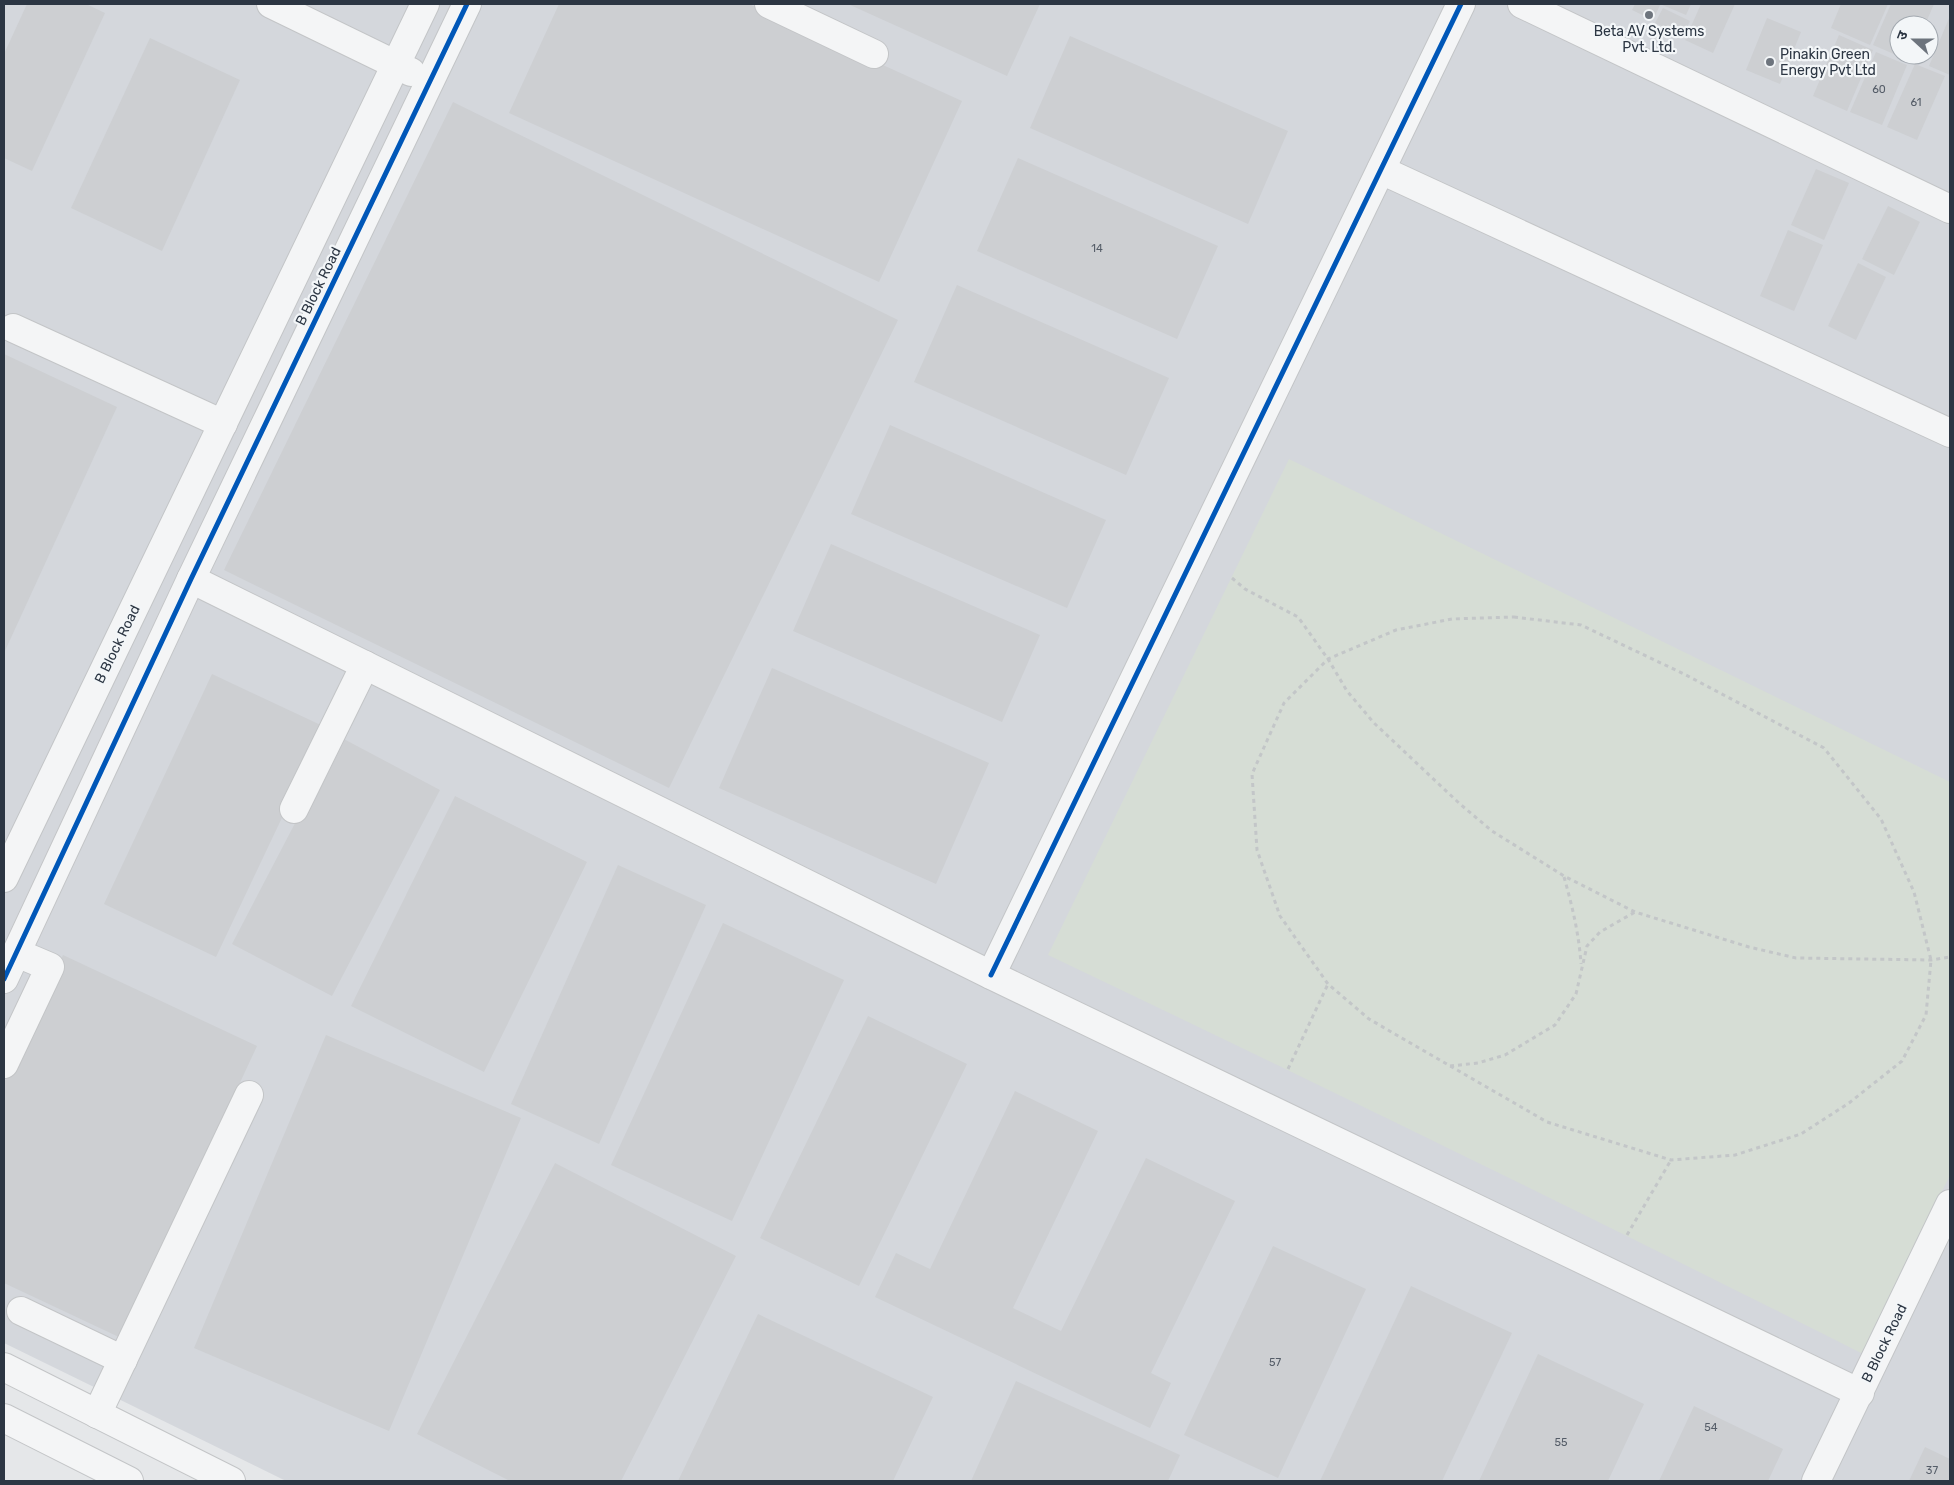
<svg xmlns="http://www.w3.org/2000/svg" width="1954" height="1485" font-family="Rubik,'Noto Sans Devanagari',sans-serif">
<rect width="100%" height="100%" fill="#e5e7e9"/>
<!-- built -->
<path fill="#d4d7dc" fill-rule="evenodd" d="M4 4H1950V1481H286L4 1343ZM1899 25H1929V55H1899Z"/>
<!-- green -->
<path fill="#d6ddd5" d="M1289 459 1950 782V1175L1863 1354C1593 1218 1321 1085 1048 955Z"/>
<!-- building -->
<g fill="#cdcfd2">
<polygon points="27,4 86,4 105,13 32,171 4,158 4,54"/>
<polygon points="559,4 749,4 962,101 879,282 509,113"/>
<polygon points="848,4 1040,4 1007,76"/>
<polygon points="1635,4 1657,4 1660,5 1653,20 1632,10"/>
<polygon points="1660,4 1691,4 1686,15"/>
<polygon points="1701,4 1735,4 1713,53 1685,40"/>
<polygon points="1841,4 1888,4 1870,45 1831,28"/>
<polygon points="1891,4 1934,4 1925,25 1899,25 1899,55 1912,55 1910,61 1873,45"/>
<polygon points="1663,8 1690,21 1683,36 1655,23"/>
<polygon points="1950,16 1950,75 1929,66"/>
<polygon points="1767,18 1801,32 1780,84 1746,70"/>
<polygon points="1839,35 1873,50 1847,111 1813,96"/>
<polygon points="1070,36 1288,131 1248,224 1030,128"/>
<polygon points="150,38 240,80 162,251 71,208"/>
<polygon points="1876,52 1907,65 1882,125 1850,112"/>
<polygon points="1915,64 1945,76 1917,140 1887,127"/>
<polygon points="453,102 898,320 669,788 224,570"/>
<polygon points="1018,158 1218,246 1177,339 977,251"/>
<polygon points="1816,169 1849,183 1824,240 1791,225"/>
<polygon points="1888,206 1920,222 1894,275 1862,259"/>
<polygon points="1788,230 1823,245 1794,311 1760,296"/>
<polygon points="1858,263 1886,277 1856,340 1828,326"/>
<polygon points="957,285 1169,378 1126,475 914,382"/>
<polygon points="4,354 117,407 4,653"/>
<polygon points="890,425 1106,520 1067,608 851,514"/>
<polygon points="831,544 1040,635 1002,722 793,631"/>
<polygon points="772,668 989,763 936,884 719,788"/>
<polygon points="212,674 325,727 216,957 104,904"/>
<polygon points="340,737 440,790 332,996 232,944"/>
<polygon points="455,796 587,862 484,1072 351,1006"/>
<polygon points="618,865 706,905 599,1144 511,1104"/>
<polygon points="723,923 844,980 732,1221 611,1165"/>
<polygon points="63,955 257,1046 121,1338 4,1283 4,1083"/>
<polygon points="868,1016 967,1064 859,1286 760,1238"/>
<polygon points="326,1035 521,1118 389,1431 194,1348"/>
<polygon points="1015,1091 1098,1131 1013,1308 1061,1331 1146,1158 1235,1201 1151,1373 1171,1383 1150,1428 875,1297 896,1253 930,1269"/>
<polygon points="555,1163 736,1256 621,1481 510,1481 417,1434"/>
<polygon points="1273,1246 1366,1289 1278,1478 1184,1435"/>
<polygon points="1411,1286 1512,1333 1442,1481 1320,1481"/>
<polygon points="758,1314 933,1397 893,1481 678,1481"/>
<polygon points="1538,1354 1644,1404 1608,1481 1479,1481"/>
<polygon points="1016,1381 1180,1455 1168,1481 971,1481"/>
<polygon points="1694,1406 1783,1449 1768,1481 1659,1481"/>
<polygon points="1925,1447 1950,1459 1950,1481 1909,1481"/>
</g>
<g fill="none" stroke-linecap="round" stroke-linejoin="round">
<!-- minor casing -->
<g stroke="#c3c5c7" stroke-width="30">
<g id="minor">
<polyline points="271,4 411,72"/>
<polyline points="769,4 874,54"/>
<polyline points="1522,4 1950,209"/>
<polyline points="1381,170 1950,433"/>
<polyline points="13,328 223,424"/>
<polyline points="191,579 991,975 1860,1393"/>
<polyline points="294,809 365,665"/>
<polyline points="4,878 425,4"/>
<polyline points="991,975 1461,4"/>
<polyline points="4,979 191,579 467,4"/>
<polyline points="4,1064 50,967 17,953"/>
<polyline points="21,1311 123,1360"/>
<polyline points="4,1367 231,1481"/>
<polyline points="97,1414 249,1095"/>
<polyline points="4,1418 129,1481"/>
<polyline points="1816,1481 1950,1204"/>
</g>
</g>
<!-- path -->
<g stroke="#c3c6c8" stroke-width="3" stroke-dasharray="4 4" stroke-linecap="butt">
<polyline points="1232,578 1245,589 1298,617 1328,659 1347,691 1374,723 1460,804 1492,831 1564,876 1635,912 1749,947 1796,958 1931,960 1950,957"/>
<polygon points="1514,617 1581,625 1684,674 1824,748 1881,819 1914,892 1931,960 1926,1015 1902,1061 1849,1103 1801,1134 1735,1155 1671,1160 1547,1122 1369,1019 1328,984 1280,916 1257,850 1252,774 1284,703 1328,659 1396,630 1452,619"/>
<path d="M1564 877C1572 905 1579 934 1581 964"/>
<polyline points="1450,1066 1478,1063 1505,1055 1555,1025 1576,994 1587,946 1600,932 1635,912"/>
<polyline points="1288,1069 1328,984"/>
<polyline points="1627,1235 1671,1160"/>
</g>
<!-- minor -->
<use href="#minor" stroke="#f4f5f6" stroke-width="28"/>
<!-- cycleway casing -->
<g stroke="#f3f6f8" stroke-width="8">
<g id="cycleway">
<polyline points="991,975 1461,4"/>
<polyline points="4,979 191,579 467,4"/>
</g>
</g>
<!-- cycleway -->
<use href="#cycleway" stroke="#0057b8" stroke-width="5"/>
</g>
<!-- markers -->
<g fill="#6d747d" stroke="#f3f6f8" stroke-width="2">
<circle cx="1649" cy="15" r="5"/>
<circle cx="1770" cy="62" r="5"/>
</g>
<g text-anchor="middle" stroke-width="4.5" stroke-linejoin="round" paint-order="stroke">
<!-- number labels -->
<g font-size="11" fill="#555d68">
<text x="1879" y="93">60</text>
<text x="1916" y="106">61</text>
<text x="1097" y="252">14</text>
<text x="1275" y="1366">57</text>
<text x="1711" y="1431">54</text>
<text x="1561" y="1446">55</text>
<text x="1932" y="1474">37</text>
</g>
<!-- poi labels -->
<g font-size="14" fill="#2c3643" stroke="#f3f6f8">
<text x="1649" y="36">Beta AV Systems<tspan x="1649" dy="16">Pvt. Ltd.</tspan></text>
<text x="1780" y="59" text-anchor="start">Pinakin Green<tspan x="1780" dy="16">Energy Pvt Ltd</tspan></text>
</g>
<!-- street labels -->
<g font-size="14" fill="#2c3643" stroke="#f3f6f8">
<text transform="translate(318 286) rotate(-64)" y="5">B Block Road</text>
<text transform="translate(117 644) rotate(-64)" y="5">B Block Road</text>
<text transform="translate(1884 1343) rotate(-64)" y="5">B Block Road</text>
</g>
</g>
<!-- border -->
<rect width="1954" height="1485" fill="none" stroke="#2c3643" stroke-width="10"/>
<!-- north arrow -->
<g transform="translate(1914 40) rotate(291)"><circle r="24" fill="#f3f6f8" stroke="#a3a9b0"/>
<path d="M0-4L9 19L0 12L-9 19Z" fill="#6d747d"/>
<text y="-8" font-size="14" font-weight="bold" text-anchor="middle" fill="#2c3643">उ</text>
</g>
</svg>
